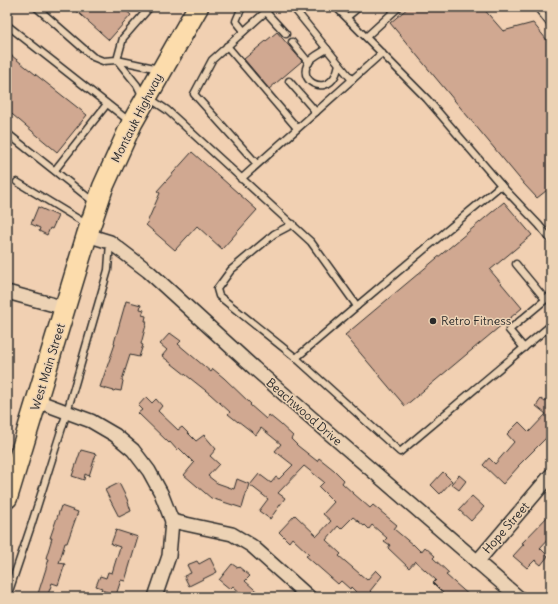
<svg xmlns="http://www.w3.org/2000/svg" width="558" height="604" font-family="Delius,sans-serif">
<rect width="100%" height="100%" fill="#f1d0b2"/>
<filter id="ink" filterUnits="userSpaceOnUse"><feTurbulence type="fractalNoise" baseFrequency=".025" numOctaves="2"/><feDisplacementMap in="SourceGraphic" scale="8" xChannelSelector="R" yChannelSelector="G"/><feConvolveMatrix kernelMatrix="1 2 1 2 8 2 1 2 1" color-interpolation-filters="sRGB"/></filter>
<g filter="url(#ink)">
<!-- building -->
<g fill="#d0a891" stroke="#2b2b2b">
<polygon points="72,7 122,7 131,15 109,40"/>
<polygon points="409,7 482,7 503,31 533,23 551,45 551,187 537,198 524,184 390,23"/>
<polygon points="277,32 302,61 269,89 244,59"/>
<polygon points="7,52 87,115 57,152 7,110"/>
<polygon points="192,152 257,210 222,249 197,226 175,250 146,225 160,193 157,191"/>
<polygon points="504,202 532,235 490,270 522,308 405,406 345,335"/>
<polygon points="38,207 58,216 52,229 50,228 47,235 39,231 40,228 31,224"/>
<polygon points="126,301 141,305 140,309 144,310 142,315 146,316 145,321 147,321 141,344 143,345 139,357 130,355 122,380 123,381 121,391 115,390 114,391 100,387 115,344 114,343"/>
<polygon points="170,333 181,341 178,344 211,372 213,369 224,378 251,404 250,405 266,419 269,415 280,424 293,436 291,439 298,446 317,461 319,458 334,470 344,480 342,483 354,494 370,508 373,505 397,525 394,529 413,545 413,544 421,552 425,547 435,556 433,558 449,573 446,575 471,597 447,597 433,583 436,580 415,561 409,568 388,548 390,545 384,541 387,538 372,525 369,529 365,525 364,526 353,517 341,529 338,526 326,540 341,554 339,556 367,580 376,570 382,576 370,591 376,597 361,597 351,587 350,589 341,581 338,584 306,556 309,554 292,538 289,542 279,532 295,515 317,536 331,521 323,514 334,502 319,487 324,482 304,466 278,493 285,498 270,519 259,511 268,499 250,485 259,474 271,483 276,477 279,479 293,465 275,451 281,444 261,428 256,435 238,421 238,422 228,414 230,412 210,394 162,356 167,350 160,344"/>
<polygon points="551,394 551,433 518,466 519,466 503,484 483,465 489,458 495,464 514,442 507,434 519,422 529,432 546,414 536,406 541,399 545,402"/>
<polygon points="146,397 152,403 156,399 162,406 158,411 178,430 182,427 196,441 204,435 216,449 210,456 219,464 208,476 217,483 234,489 237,479 249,484 242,508 211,498 184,475 194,463 179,448 177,450 170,442 169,443 138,413 142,410 138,406"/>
<polygon points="81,450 96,454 89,476 85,474 84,480 72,476"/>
<polygon points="443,472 452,481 440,494 431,485"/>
<polygon points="459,475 466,481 459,490 451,484"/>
<polygon points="119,483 127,499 131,511 119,517 105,490"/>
<polygon points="472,496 484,507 471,521 459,510"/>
<polygon points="61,506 78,512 67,543 65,543 59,563 65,564 58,585 52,583 47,597 37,597 49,559 46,558 52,538 50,538"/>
<polygon points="551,513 551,536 540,548 548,556 541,565 535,560 527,568 513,556 524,544 522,543"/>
<polygon points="116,530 138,537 125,581 121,580 116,595 101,590 102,588 96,586 100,576 106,578 108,572 112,573 120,547 111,544"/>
<polygon points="210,558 217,572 189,586 184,576 191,573 187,565 197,561 199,564"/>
<polygon points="232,564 238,568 239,567 250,576 245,581 263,597 245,597 233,586 230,589 219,580"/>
</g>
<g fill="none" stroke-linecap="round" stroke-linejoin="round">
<!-- lane casing -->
<g stroke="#2b2b2b" stroke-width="9">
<g id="lane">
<polyline points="36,7 93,57 103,61 117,60 123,38 150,7"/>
<polyline points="242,7 236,21 244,31"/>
<polyline points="293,7 352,80"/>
<polyline points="537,7 551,25"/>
<polyline points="266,12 286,34"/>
<polyline points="347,17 359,7"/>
<polyline points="7,25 129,121"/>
<polyline points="366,37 399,7"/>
<polyline points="292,42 309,63"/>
<polyline points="227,46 297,128"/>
<path d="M327 49C321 53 313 56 309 62 296 80 324 96 335 76 337 73 338 68 339 64"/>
<polyline points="289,81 316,112"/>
<polyline points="143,97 137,85 117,60 159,69"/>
<polyline points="149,98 167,110 311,242 357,306 501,185 427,99 336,7"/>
<polyline points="7,133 95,203"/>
<polyline points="257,164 194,94 212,60 271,7"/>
<polyline points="55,170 107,104"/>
<polyline points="241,179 382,53"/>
<polyline points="17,182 88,225"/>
<polyline points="501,185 539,225 551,240"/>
<polyline points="293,224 274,234 231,270 217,289 219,296 296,358 400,452 551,325"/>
<polyline points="516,264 545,299"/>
<polyline points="524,348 509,330 551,295"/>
<polyline points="296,358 357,306"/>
<polyline points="7,597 30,529 67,412 108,270 110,242"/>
</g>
</g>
<!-- street casing -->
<g stroke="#2b2b2b" stroke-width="16">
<g id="street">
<polyline points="87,235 110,242 148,271 254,368 518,597"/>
<polyline points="7,292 65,308"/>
<polyline points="37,401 91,421 115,435 133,450 149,471 161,493 172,521 169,556 155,597"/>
<polyline points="172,521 232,534 252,546 309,597"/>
<polyline points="477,562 551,475"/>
</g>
</g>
<!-- primary casing -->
<g stroke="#2b2b2b" stroke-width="23">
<polyline id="primary" points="7,498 87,235 103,187 132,123 198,7"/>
</g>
<!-- lane -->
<use href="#lane" stroke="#ecd2b4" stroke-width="6"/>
<!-- street -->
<use href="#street" stroke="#ecd2b4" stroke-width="13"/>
<!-- primary -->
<use href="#primary" stroke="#fcdcac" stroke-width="20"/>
</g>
</g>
<!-- markers -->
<circle fill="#2b2b2b" stroke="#ecd2b4" stroke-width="1.5" cx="433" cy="321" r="4"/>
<g text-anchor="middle" stroke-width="3" stroke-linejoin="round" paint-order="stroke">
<!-- street labels -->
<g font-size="12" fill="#2b2b2b" stroke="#ecd2b4">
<text transform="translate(137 118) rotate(-63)" y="4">Montauk Highway</text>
<text transform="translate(48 367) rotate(-73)" y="4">West Main Street</text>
<text transform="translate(304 412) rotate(41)" y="4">Beachwood Drive</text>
<text transform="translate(506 528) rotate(-49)" y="4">Hope Street</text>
</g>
<!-- poi labels -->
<g font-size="12" fill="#2b2b2b" stroke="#ecd2b4" text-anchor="start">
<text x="441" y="325">Retro Fitness</text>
</g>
</g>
<!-- margin -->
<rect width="558" height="604" fill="none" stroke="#ecd2b4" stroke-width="24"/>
<rect x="12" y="12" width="534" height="580" fill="none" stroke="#2b2b2b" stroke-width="1.5" filter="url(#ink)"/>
</svg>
